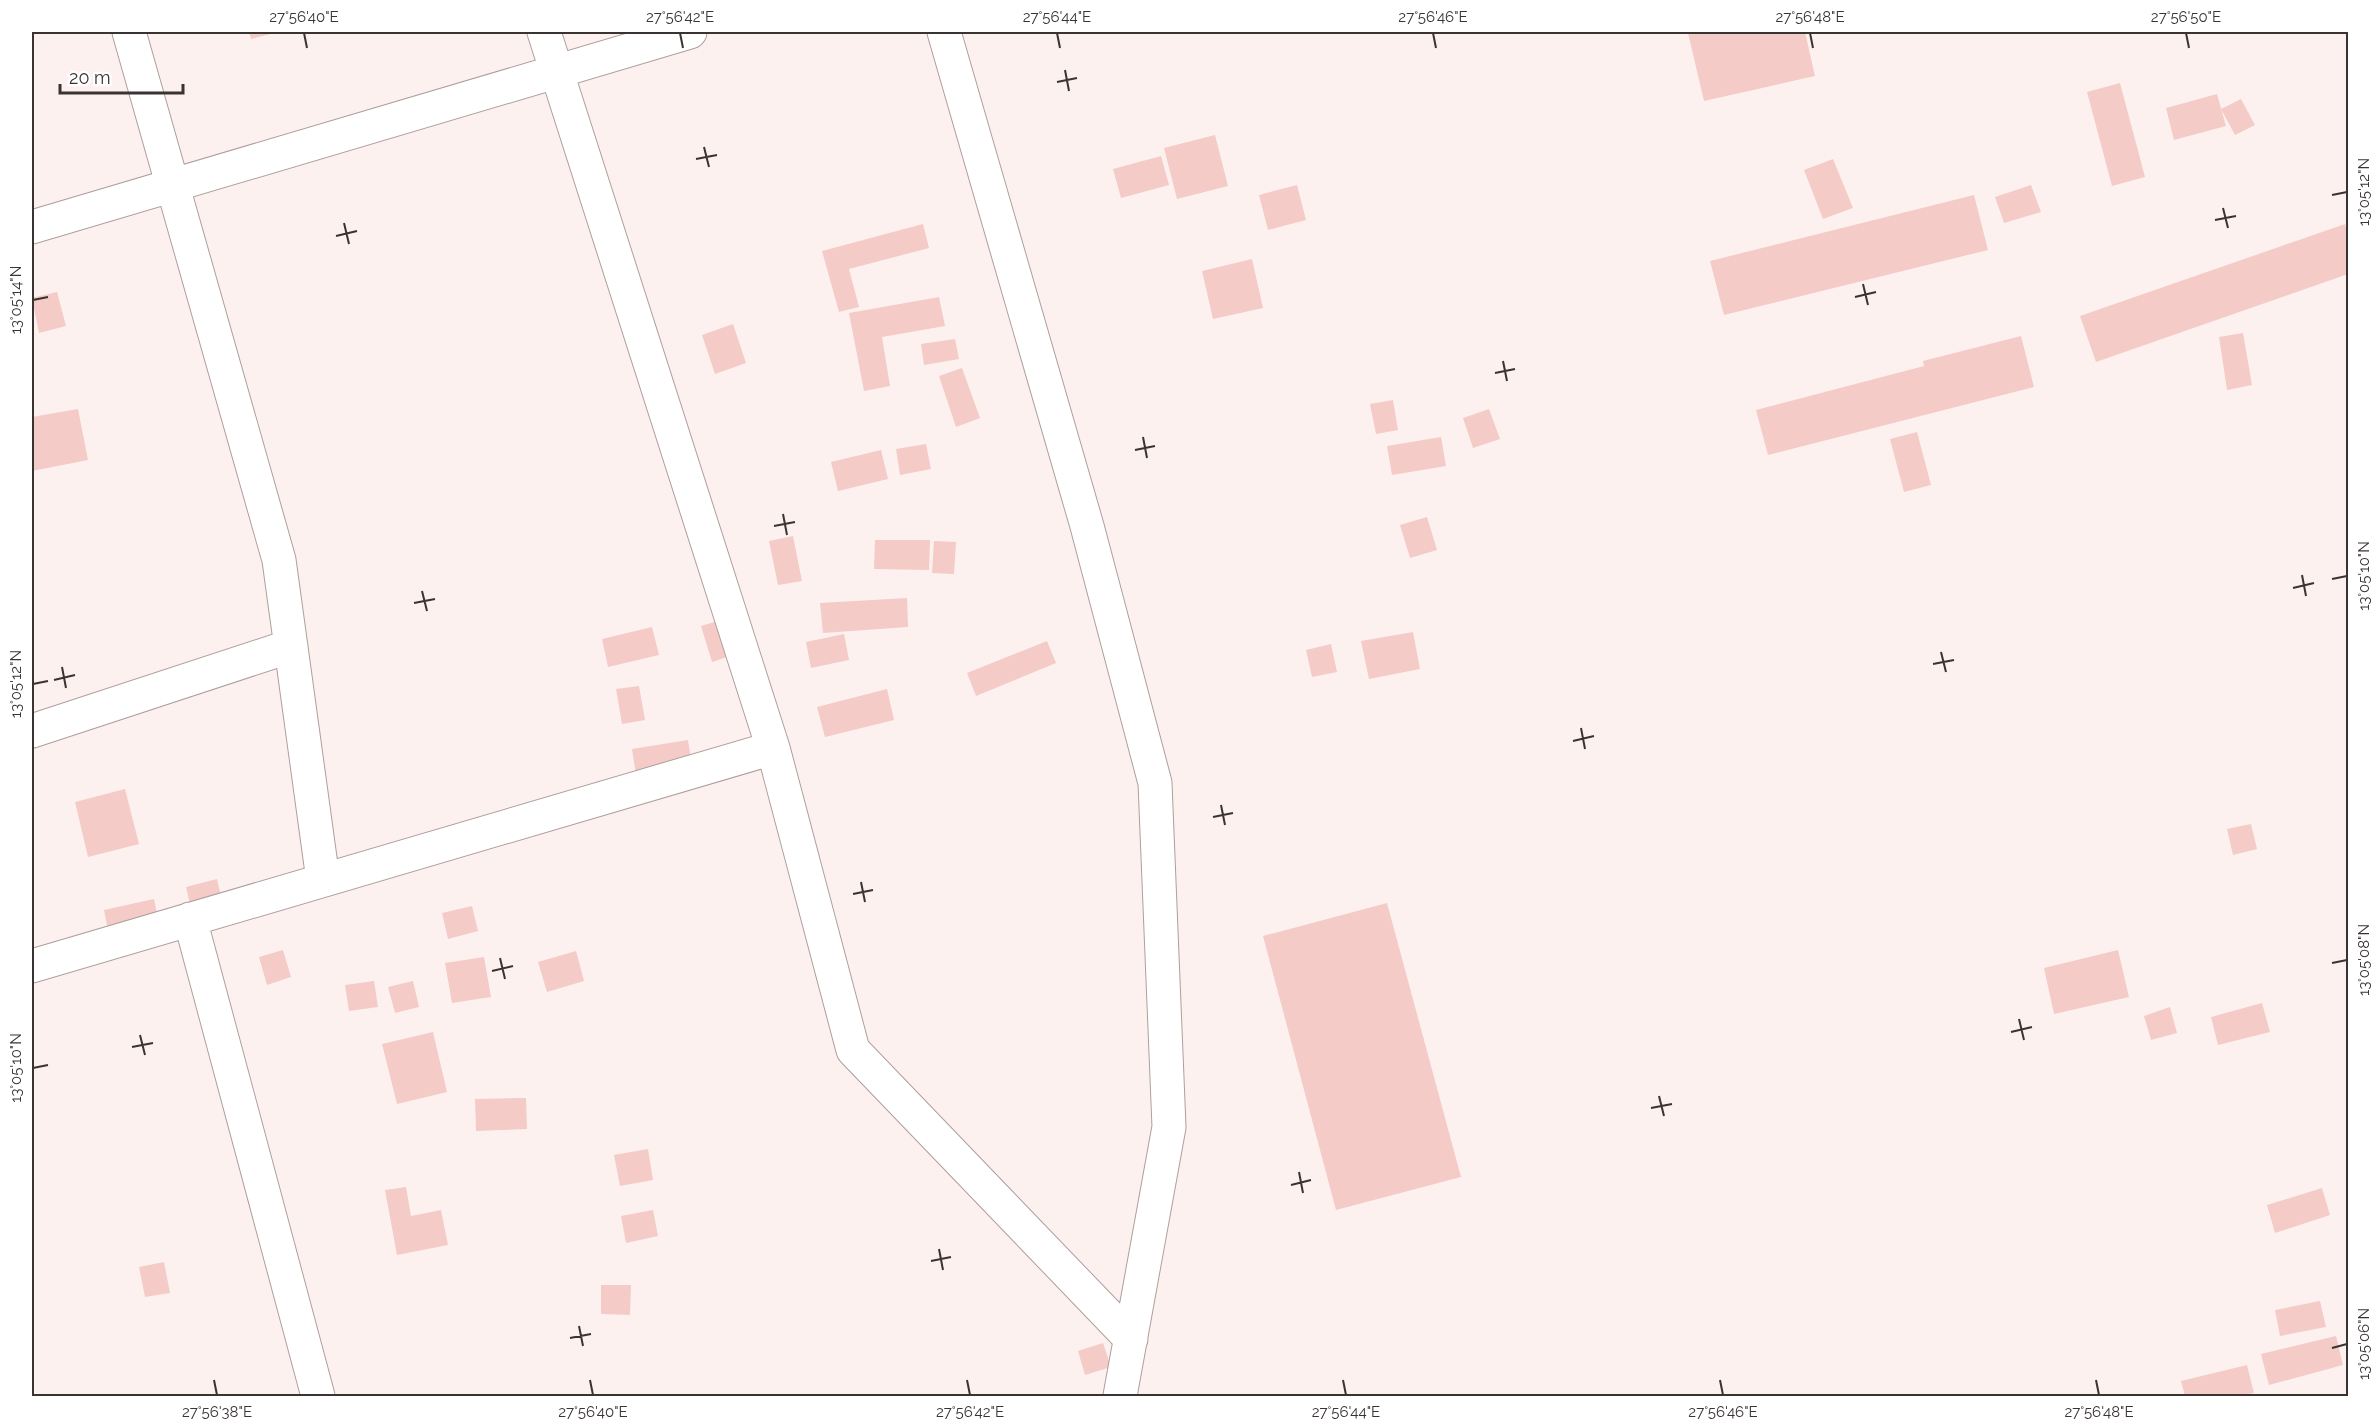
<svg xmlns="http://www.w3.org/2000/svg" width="2380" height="1428" viewBox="0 0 2380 1428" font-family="Raleway,sans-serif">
	<rect width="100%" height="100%" fill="#fdf1ef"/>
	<!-- building -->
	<path fill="#f4cbc6" d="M249,32H278L251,39Z
		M1693,32H1805L1815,76L1704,101L1688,33Z
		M2120,83L2145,177L2112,186L2087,92Z
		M2217,94L2226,126L2174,140L2166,108Z
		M2241,99L2255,125L2235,135L2221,109Z
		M1215,135L1228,186L1177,199L1164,148Z
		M1161,156L1169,185L1121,198L1113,169Z
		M1833,159L1853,208L1823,219L1804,170Z
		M1297,185L1306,220L1268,230L1259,195Z
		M2031,185L2041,212L2004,223L1995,197Z
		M1974,195L1988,250L1724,315L1710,261Z
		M923,224L929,248L849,269L859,307L839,312L822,251Z
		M2345,224L2348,235V274L2096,362L2080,316Z
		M1252,259L1263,308L1213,319L1202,271Z
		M57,292L66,326L39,333L32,298Z
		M939,297L945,326L882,337L890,386L864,391L849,313Z
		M733,324L746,363L715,374L702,335Z
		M2243,333L2252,385L2227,390L2219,337Z
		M2021,336L2034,387L1768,455L1756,410L1924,366L1923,361Z
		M955,339L959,359L924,365L921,344Z
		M962,368L980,418L956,427L939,376Z
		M1393,400L1398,430L1376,434L1370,404Z
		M78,409L88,460L32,471V417Z
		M1489,409L1500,439L1473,448L1463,418Z
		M1917,432L1931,485L1904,492L1890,439Z
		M1441,437L1446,466L1392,475L1387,446Z
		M926,444L931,469L900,475L896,449Z
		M881,450L888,479L838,491L831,462Z
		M1427,517L1437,550L1410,558L1400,525Z
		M793,536L802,581L778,585L769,541Z
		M875,540H930L929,570L874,569Z
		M934,541L956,542L954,574L932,573Z
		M907,598L908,627L823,633L820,603Z
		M721,620L733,655L712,662L701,626Z
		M652,627L659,655L608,667L602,639Z
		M1413,632L1420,669L1369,679L1361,641Z
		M844,634L849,660L811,668L806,642Z
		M1047,641L1056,663L976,696L967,673Z
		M1331,644L1337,672L1312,677L1306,650Z
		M639,686L645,720L622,724L616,689Z
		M887,689L894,720L825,737L817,707Z
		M688,740L694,778L638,788L632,749Z
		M125,789L139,844L88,857L75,802Z
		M2251,824L2257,849L2233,855L2227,829Z
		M217,879L224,909L193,917L186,887Z
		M154,899L160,928L110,940L104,910Z
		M1387,903L1461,1177L1336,1210L1263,936Z
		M472,906L478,931L448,939L442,913Z
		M283,950L291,977L267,985L259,957Z
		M2118,950L2129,997L2054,1014L2044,968Z
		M576,951L584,981L547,992L538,962Z
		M484,957L491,997L452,1003L445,963Z
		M374,981L378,1007L349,1011L345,985Z
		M413,981L419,1007L395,1013L388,987Z
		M2262,1003L2270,1032L2218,1045L2211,1017Z
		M2170,1007L2177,1033L2151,1040L2144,1016Z
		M433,1032L447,1092L397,1104L382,1044Z
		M526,1098L527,1129L476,1131L475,1099Z
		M648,1149L653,1180L620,1186L614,1155Z
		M406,1187L411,1216L441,1210L448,1245L397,1255L385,1190Z
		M2322,1188L2330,1215L2275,1233L2267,1205Z
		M653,1210L658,1236L626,1243L621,1216Z
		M164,1262L170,1293L145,1297L139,1267Z
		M601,1285H631L630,1315L601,1314Z
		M2320,1301L2326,1327L2280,1336L2275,1310Z
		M2336,1336L2343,1365L2269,1385L2261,1354Z
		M1103,1343L1111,1367L1085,1375L1078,1351Z
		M2247,1365L2254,1393L2237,1396H2185L2181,1381Z"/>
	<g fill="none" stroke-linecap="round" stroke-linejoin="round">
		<defs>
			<path id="street" d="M129,32L279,560L323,880
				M544,32L773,748L853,1050L1131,1339
				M944,32L1087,526L1155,783L1169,1127L1120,1396
				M32,227L690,32
				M32,731L291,646
				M190,919L318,1396
				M32,966L773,748"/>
		</defs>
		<!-- street casing -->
		<use href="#street" stroke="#ae9f9d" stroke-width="35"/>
		<!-- street -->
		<use href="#street" stroke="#fff" stroke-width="33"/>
	</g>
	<!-- ticks -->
	<path fill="none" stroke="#393332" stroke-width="2" d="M304,33L307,48M680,33L683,48M1057,33L1060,48M1433,33L1436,48M1810,33L1813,48M2186,33L2189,48M1065,70L1069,91M1057,82L1077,78M704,147L709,167M696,159L717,155M2332,195L2347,192M2223,208L2228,228M2215,220L2236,216M344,223L349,244M336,236L357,231M1863,284L1868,305M1855,297L1876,292M33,300L48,297M1503,361L1507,381M1495,373L1515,369M1143,437L1147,458M1135,450L1155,446M783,514L787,535M774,526L795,522M2302,575L2306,596M2332,579L2347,576M2293,588L2314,583M422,591L427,611M414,603L435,599M1941,652L1946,672M1933,664L1954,660M62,667L66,688M54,680L75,675M33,684L48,681M1581,728L1585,749M1573,741L1594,736M1221,805L1225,825M1213,817L1233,813M861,882L865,902M853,894L873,890M500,958L505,979M2332,963L2347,960M492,971L513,966M2019,1019L2024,1040M2011,1032L2032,1027M140,1035L145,1055M132,1047L153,1043M33,1068L48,1065M1659,1096L1664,1116M1651,1108L1672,1104M1299,1172L1303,1193M1291,1185L1311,1180M939,1249L943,1270M931,1261L951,1257M579,1326L583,1346M570,1338L591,1334M2332,1348L2347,1344M214,1380L217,1395M590,1380L593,1395M967,1380L970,1395M1343,1380L1346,1395M1720,1380L1723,1395M2096,1380L2099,1395"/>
	<!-- border -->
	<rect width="2380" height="1428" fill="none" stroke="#ffffff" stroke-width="66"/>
	<!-- scale -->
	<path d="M60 84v9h123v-9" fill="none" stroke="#393332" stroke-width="3"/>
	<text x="69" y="84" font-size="18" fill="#393332" stroke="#ffffff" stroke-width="4.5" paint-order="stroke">20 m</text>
	<rect x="33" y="33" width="2314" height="1362" fill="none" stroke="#393332" stroke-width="2"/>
	<g font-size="15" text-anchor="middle" fill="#393332">
		<text x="304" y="22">27°56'40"E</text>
		<text x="680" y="22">27°56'42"E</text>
		<text x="1057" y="22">27°56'44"E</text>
		<text x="1433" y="22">27°56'46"E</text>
		<text x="1810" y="22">27°56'48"E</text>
		<text x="2186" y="22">27°56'50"E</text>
		<text transform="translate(2364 192) rotate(-90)" y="5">13°05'12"N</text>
		<text transform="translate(16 300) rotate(-90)" y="5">13°05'14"N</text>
		<text transform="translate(2364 576) rotate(-90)" y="5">13°05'10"N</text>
		<text transform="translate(16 684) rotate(-90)" y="5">13°05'12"N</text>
		<text transform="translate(2364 960) rotate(-90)" y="5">13°05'08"N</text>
		<text transform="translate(16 1068) rotate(-90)" y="5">13°05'10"N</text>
		<text transform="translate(2364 1344) rotate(-90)" y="5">13°05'06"N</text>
		<text x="217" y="1417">27°56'38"E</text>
		<text x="593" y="1417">27°56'40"E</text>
		<text x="970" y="1417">27°56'42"E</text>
		<text x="1346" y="1417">27°56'44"E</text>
		<text x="1723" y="1417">27°56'46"E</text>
		<text x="2099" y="1417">27°56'48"E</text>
	</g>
</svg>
